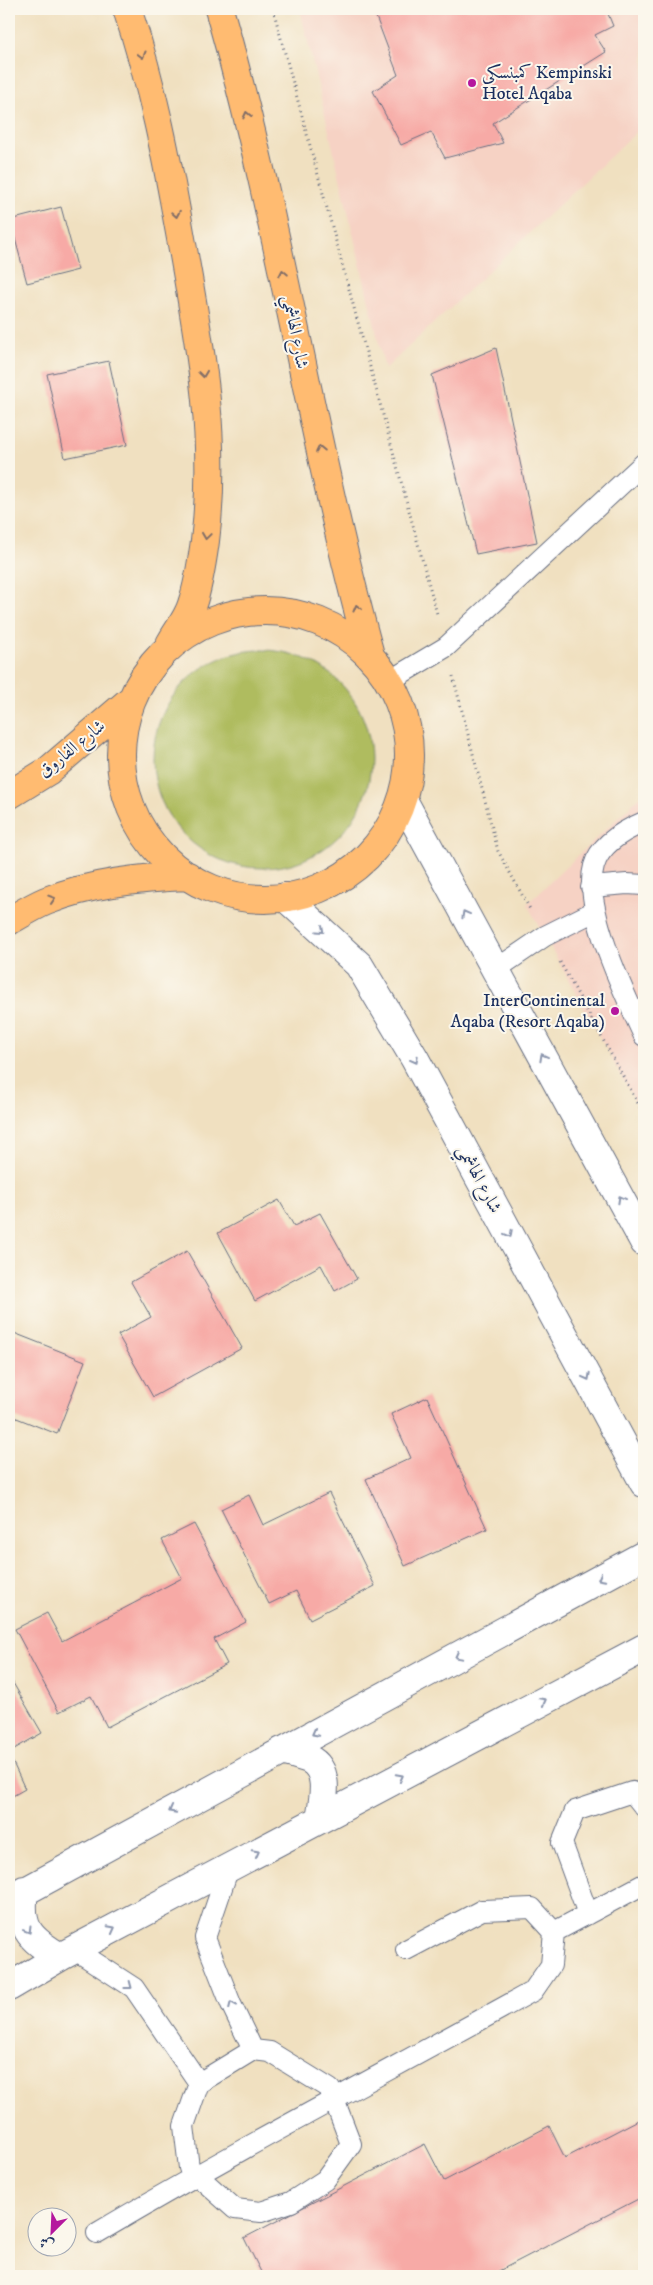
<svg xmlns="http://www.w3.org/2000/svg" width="653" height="2285" viewBox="0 0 653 2285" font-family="'IM FELL DW Pica',Amiri,serif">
	<rect width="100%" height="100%" fill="#fbf7ec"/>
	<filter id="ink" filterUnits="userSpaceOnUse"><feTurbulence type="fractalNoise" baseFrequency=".02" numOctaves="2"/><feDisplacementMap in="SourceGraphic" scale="10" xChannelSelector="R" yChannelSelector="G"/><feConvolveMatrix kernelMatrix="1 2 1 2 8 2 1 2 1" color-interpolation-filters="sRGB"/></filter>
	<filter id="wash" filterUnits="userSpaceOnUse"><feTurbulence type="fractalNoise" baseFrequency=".0096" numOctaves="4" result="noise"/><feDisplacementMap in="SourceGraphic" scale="20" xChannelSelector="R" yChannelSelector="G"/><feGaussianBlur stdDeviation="1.12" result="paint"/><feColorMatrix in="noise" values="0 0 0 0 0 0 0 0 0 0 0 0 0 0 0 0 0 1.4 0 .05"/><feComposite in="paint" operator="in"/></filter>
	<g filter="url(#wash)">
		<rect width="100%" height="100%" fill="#f0e0c0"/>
		<!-- built -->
		<path fill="#f6d2c4" d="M300,9H644V125L385,369Z
			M644,793V1118L527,904Z"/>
		<!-- green -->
		<path fill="#afbc5f" stroke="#65765e" d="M153 759a109 109 0 1 1 218 0a109 109 0 1 1-218 0Z"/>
		<g id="blocks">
			<!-- building -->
			<path fill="#f7aaa6" d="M373,9H606L613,26L595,35L606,52L493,123L503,143L445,158L431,132L401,145L373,91L398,75Z
				M61,207L78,270L27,283L10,220Z
				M496,348L537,542L476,554L432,375Z
				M109,361L127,445L65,458L47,374Z
				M279,1200L294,1226L320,1213L357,1279L335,1291L321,1265L255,1301L218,1233Z
				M187,1251L242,1348L153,1397L118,1335L151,1317L131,1282Z
				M9,1331L85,1361L57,1434L9,1415Z
				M427,1397L487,1529L405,1566L366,1479L411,1458L391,1414Z
				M329,1493L375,1586L310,1619L296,1591L269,1604L221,1509L249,1495L263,1525Z
				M194,1524L246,1622L214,1639L227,1664L107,1727L91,1696L59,1712L15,1629L47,1613L62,1641L182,1578L162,1540Z
				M9,1676L42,1733L9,1752Z
				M9,1754L25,1789L9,1798Z
				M644,2117V2196L489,2276H263L244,2238L425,2144L444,2181L549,2126L565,2158Z"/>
		</g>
	</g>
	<g filter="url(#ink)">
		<use href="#blocks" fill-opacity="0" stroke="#666d80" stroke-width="1"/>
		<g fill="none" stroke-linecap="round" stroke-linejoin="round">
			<defs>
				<path id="service" d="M389,681L446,647L644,463
					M644,822C625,830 600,844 594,866C582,907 626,997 644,1036
					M591,887L627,884L644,885
					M495,970L545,936L595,911
					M229,1867L205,1938L231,2004L253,2050
					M588,1914L562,1843L575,1811L632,1792L644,1807
					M554,1932L644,1884
					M74,1949L134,1988L199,2083
					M253,2050L270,2052L330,2089L351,2144L325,2180L291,2202L261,2212L235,2209L189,2168L184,2126L199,2083Z
					M97,2233C240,2148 387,2072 533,1991L551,1965L554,1932L532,1908L482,1910L406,1950"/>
				<path id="minor" d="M282,1751C291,1753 300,1756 309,1759C331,1770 323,1800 320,1819
					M24,1890C19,1928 28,1938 60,1957
					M9,1900L644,1555
					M9,1987L60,1957L644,1648"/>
				<path id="tertiary" d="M403,800L644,1242
					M285,897L359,965L415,1059L644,1483"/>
				<path id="primary" d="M127,9C153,85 168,165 182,244C200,345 218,438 205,541C202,562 199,584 192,604C188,618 177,631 170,644
					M219,9C280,221 311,441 370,655
					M121 755a144 144 0 1 1 288 0a144 144 0 1 1-288 0Z
					M9,795L48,771L132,699
					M9,921C21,914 34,906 46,901C91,883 141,878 188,876"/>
			</defs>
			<!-- service casing -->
			<use href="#service" stroke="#666d80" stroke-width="22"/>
			<!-- minor casing -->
			<use href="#minor" stroke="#666d80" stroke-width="30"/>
			<!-- tertiary casing -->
			<use href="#tertiary" stroke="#666d80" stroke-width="30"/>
			<!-- primary casing -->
			<use href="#primary" stroke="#666d80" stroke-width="30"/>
			<!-- path -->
			<path stroke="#666d80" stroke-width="3" stroke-dasharray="1 4" stroke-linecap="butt" d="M273,9L437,614
				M453,676L498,851L531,911
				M560,962L644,1114"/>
			<!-- service -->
			<use href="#service" stroke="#fff" stroke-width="20"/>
			<!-- minor -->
			<use href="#minor" stroke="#fff" stroke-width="28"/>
			<!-- tertiary -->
			<use href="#tertiary" stroke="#fff" stroke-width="28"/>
			<!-- primary -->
			<use href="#primary" stroke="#ffbb71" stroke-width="28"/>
		</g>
		<!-- one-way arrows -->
		<defs><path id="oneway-chevron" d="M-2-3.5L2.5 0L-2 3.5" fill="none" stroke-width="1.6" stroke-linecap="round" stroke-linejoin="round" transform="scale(1.25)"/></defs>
		<g stroke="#826e67">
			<use href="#oneway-chevron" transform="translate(142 55) rotate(75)"/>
			<use href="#oneway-chevron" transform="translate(247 115) rotate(-103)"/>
			<use href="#oneway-chevron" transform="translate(176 214) rotate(80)"/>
			<use href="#oneway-chevron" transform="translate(283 273) rotate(-101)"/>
			<use href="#oneway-chevron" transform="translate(203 374) rotate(82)"/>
			<use href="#oneway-chevron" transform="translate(320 449) rotate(-102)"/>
			<use href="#oneway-chevron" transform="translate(206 536) rotate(98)"/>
			<use href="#oneway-chevron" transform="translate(357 608) rotate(-105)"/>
			<use href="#oneway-chevron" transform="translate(52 899) rotate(-18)"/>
		</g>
		<g stroke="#8d97ae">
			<use href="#oneway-chevron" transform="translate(465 914) rotate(-119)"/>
			<use href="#oneway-chevron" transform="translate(321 930) rotate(42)"/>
			<use href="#oneway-chevron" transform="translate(543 1057) rotate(-119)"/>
			<use href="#oneway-chevron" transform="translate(415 1060) rotate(61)"/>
			<use href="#oneway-chevron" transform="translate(621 1199) rotate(-119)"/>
			<use href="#oneway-chevron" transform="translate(509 1234) rotate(62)"/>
			<use href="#oneway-chevron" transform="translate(587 1377) rotate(62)"/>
			<use href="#oneway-chevron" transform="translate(601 1578) rotate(152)"/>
			<use href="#oneway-chevron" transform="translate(458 1656) rotate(152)"/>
			<use href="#oneway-chevron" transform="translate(543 1701) rotate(-28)"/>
			<use href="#oneway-chevron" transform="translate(315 1733) rotate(152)"/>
			<use href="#oneway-chevron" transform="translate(400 1777) rotate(-28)"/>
			<use href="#oneway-chevron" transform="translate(172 1810) rotate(152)"/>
			<use href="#oneway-chevron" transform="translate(256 1853) rotate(-28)"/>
			<use href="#oneway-chevron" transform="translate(112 1929) rotate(-28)"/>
			<use href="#oneway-chevron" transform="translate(28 1930) rotate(59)"/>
			<use href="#oneway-chevron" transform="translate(129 1986) rotate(37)"/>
			<use href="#oneway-chevron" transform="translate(232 2005) rotate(-114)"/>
		</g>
	</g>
	<!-- markers -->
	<g fill="#b5179e" stroke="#fbf7ec" stroke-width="2">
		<circle cx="472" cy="83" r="5"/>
		<circle cx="615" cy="1011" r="5"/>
	</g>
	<g text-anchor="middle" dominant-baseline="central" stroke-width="4" stroke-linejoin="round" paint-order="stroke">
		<!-- poi labels -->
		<g font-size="18" fill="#1b2f5e" stroke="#fbf7ec" text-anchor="start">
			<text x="482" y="73">كمبنسكي Kempinski<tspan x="482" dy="21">Hotel Aqaba</tspan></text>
			<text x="605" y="1001" text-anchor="end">InterContinental<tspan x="605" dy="21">Aqaba (Resort Aqaba)</tspan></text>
		</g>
		<!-- street labels -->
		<g font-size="18" fill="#1b2f5e" stroke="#fbf7ec">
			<text transform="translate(295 332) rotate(79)">شارع الهاشمي</text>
			<text transform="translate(72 749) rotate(-39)">شارع الفاروق</text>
			<text transform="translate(479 1179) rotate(62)">شارع الهاشمي</text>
		</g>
	</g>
	<!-- margin -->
	<rect width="653" height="2285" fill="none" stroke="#fbf7ec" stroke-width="30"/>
	<!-- north arrow -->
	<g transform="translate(52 2232) rotate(204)"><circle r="24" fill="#fbf7ec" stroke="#a1a7b3"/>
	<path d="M0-4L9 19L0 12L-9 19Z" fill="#b5179e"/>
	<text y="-8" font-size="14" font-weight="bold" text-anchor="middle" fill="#1b2f5e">ش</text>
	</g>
</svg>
